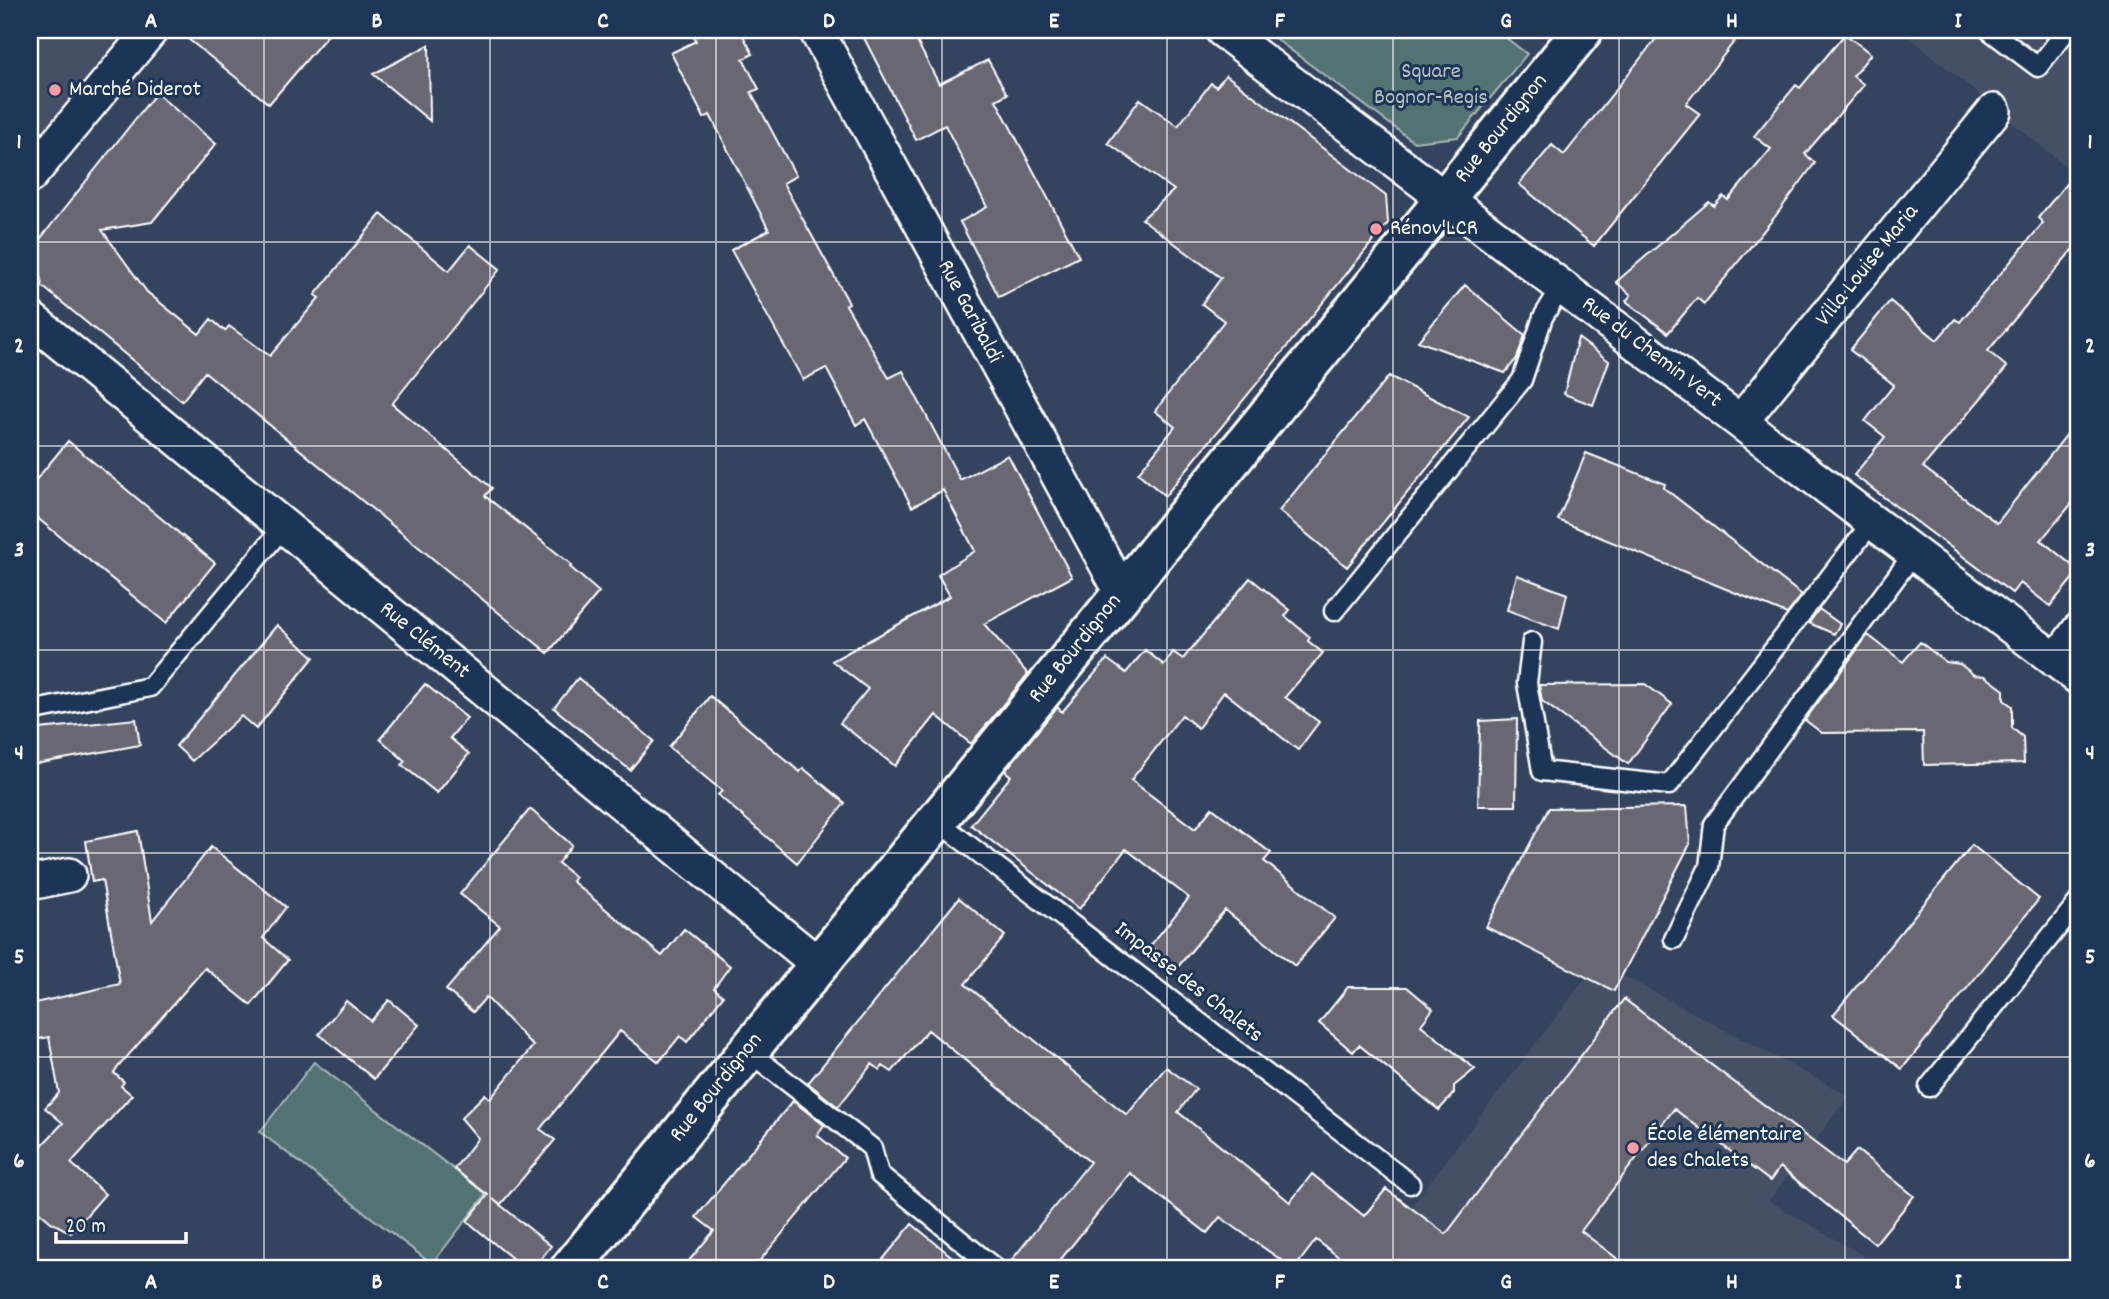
<svg xmlns="http://www.w3.org/2000/svg" width="2109" height="1299" viewBox="0 0 2109 1299" font-family="Dekko,sans-serif">
	<rect width="100%" height="100%" fill="#34445f"/>
	<filter id="ink" filterUnits="userSpaceOnUse"><feTurbulence type="fractalNoise" baseFrequency=".0143" numOctaves="2"/><feDisplacementMap in="SourceGraphic" scale="14" xChannelSelector="R" yChannelSelector="G"/><feConvolveMatrix kernelMatrix="1 2 1 2 8 2 1 2 1" color-interpolation-filters="sRGB"/></filter>
	<g filter="url(#ink)">
		<!-- built -->
		<path fill="#444f65" d="M30,30H130L30,151Z
			M1901,30H2079V178Z
			M1598,962L1849,1096L1769,1201L1864,1256L1854,1269H1363Z"/>
		<!-- green -->
		<path fill="#537372" stroke="#a9b9b8" stroke-width="2" d="M1277,30H1496L1527,54L1458,137L1414,142L1272,36Z
			M314,1062L486,1194L432,1264L260,1132Z"/>
		<!-- building -->
		<path fill="#696872" stroke="#fff" stroke-width="2" d="M177,30H332L269,104Z
			M690,30H740L753,54L743,59L759,89L751,92L796,176L783,183L849,303L846,305L889,378L903,371L960,480L1008,455L1072,577L984,624L1028,674L971,744L936,715L895,766L840,723L868,689L832,661L950,596L938,575L975,551L943,490L912,507L865,419L856,425L826,368L803,380L731,250L769,230L710,115L704,118L671,53L696,41Z
			M860,30H911L939,84L988,60L1007,94L996,100L1079,257L999,297L960,222L987,207L945,125L916,140Z
			M1663,30H1743L1686,104L1700,114L1594,246L1519,184L1552,145L1564,155Z
			M1845,34L1871,54L1853,76L1864,85L1805,154L1815,163L1774,218L1704,304L1697,298L1668,333L1626,301L1631,295L1616,282L1709,202L1714,206L1723,196L1728,200L1771,149L1754,136L1796,85L1800,88Z
			M429,45L430,121L373,74Z
			M1226,75L1386,196L1388,223L1165,496L1138,473L1175,427L1155,411L1224,321L1202,304L1221,278L1142,219L1174,190L1108,143L1140,99L1178,126L1211,83L1216,87Z
			M156,93L216,144L152,222L102,230L147,292L199,334L211,319L225,331L229,326L270,356L319,298L315,295L381,214L449,271L470,245L500,269L392,404L492,488L485,496L572,565L570,567L599,592L548,653L205,372L182,401L42,286L37,243Z
			M2079,168V257L2072,250L1988,351L2007,367L1923,467L1997,523L2079,419V495L2041,540L2079,571L2050,606L2020,583L2012,593L1854,475L1885,437L1865,421L1894,385L1850,350L1890,301L1937,340L1955,319L1960,322L2043,223L2038,218Z
			M1465,285L1525,335L1517,358L1505,373L1418,341Z
			M1578,338L1609,361L1593,405L1564,394Z
			M1389,376L1469,417L1347,567L1279,511Z
			M68,441L215,563L166,623L30,512V487Z
			M1586,453L1665,484L1664,488L1802,595L1787,614L1558,520Z
			M1517,575L1567,594L1559,629L1507,610Z
			M1250,578L1290,610L1285,616L1310,637L1308,641L1323,653L1285,697L1319,722L1298,750L1224,692L1198,728L1182,715L1131,780L1195,829L1212,808L1271,853L1264,861L1335,918L1295,966L1225,910L1177,968L1150,946L1189,898L1126,849L1079,909L971,825L1011,776L1005,771L1057,707L1062,712L1107,659L1126,673L1145,650L1164,665L1173,652L1183,659Z
			M1819,609L1840,624L1834,634L1809,623Z
			M277,625L314,657L256,729L241,716L192,761L176,746Z
			M1868,635L1903,662L1920,642L1946,662L1960,664L1974,675L1985,676L2004,690V700L2012,706V728L2023,737L2024,763L1924,765L1923,732L1822,733L1805,720Z
			M578,678L654,741L630,770L554,708Z
			M425,684L467,718L450,738L469,754L437,793L402,765L405,761L380,739Z
			M1645,684L1672,704L1628,764L1542,701L1539,685Z
			M710,696L800,772L803,768L845,803L797,863L718,795L722,791L669,747Z
			M136,719L140,745L30,765V730Z
			M1517,719L1516,806H1478L1480,721Z
			M1687,806L1690,844L1614,991L1486,927L1549,808Z
			M530,809L572,845L558,863L575,877L572,881L662,956L684,929L730,966L714,988L723,996L687,1042L680,1036L659,1062L620,1031L540,1129L555,1140L500,1205L493,1199L551,1246L533,1269H525L467,1221L488,1195L454,1169L478,1138L461,1118L485,1094L490,1099L533,1046L486,997L473,1012L446,990L500,926L460,894Z
			M138,831L152,921L211,847L286,907L263,938L288,960L251,1005L205,968L118,1067L114,1073L124,1082L121,1086L132,1095L71,1163L105,1194L71,1233L51,1222L30,1204V1158L63,1123L45,1108L59,1093L49,1037L35,1040L30,1004L120,984L102,880L92,882L86,841Z
			M1972,845L2039,899L1902,1069L1833,1015Z
			M959,898L1005,936L965,984L1127,1115L1166,1067L1196,1089L1178,1112L1290,1202L1312,1174L1364,1216L1386,1189L1446,1234L1624,999L1844,1165L1857,1150L1914,1196L1875,1244L1780,1167L1770,1181L1674,1109L1581,1231L1631,1269H1355L1316,1240L1294,1269L1220,1217L1207,1233L1130,1173L1053,1269H1007V1266L1090,1162L928,1030L892,1072L883,1066L880,1070L872,1064L838,1107L808,1083Z
			M1348,987H1407L1433,1009L1421,1025L1475,1069L1454,1086V1093L1439,1110L1359,1045L1353,1052L1319,1023Z
			M389,1000L419,1025L374,1079L319,1034L346,1001L371,1021Z
			M793,1101L824,1125L817,1135L845,1158L753,1269H682L714,1231L696,1217Z
			M912,1224L967,1269H875Z"/>
		<g fill="none" stroke-linecap="round" stroke-linejoin="round">
			<defs>
				<path id="service" d="M1989,30L2038,67L2067,30
					M1334,611L1522,380L1543,317L1562,286
					M1532,642L1527,683L1542,771L1669,785L1873,521
					M30,711L150,687L284,526
					M936,820L1410,1184
					M1674,939L1709,867L1714,824L1914,553
					M748,1051L872,1148L879,1174L996,1269
					M1929,1087L2079,901"/>
				<path id="minor" d="M816,30L1122,593
					M1222,30L2079,678
					M30,176L151,30
					M30,318L818,964
					M1741,421L1994,111
					M2056,661L2079,630
					M30,883L69,875"/>
				<path id="tertiary" d="M570,1269L1583,30"/>
			</defs>
			<!-- service casing -->
			<use href="#service" stroke="#fff" stroke-width="23"/>
			<!-- minor casing -->
			<use href="#minor" stroke="#fff" stroke-width="38"/>
			<!-- tertiary casing -->
			<use href="#tertiary" stroke="#fff" stroke-width="44"/>
			<!-- service -->
			<use href="#service" stroke="#1d3557" stroke-width="18"/>
			<!-- minor -->
			<use href="#minor" stroke="#1d3557" stroke-width="33"/>
			<!-- tertiary -->
			<use href="#tertiary" stroke="#1d3557" stroke-width="38"/>
		</g>
	</g>
	<!-- grid -->
	<path fill="none" stroke="#fff" stroke-width="2" stroke-opacity="0.55" d="M264,30V1269M490,30V1269M716,30V1269M942,30V1269M1167,30V1269M1393,30V1269M1619,30V1269M1845,30V1269M30,242H2079M30,446H2079M30,650H2079M30,853H2079M30,1057H2079"/>
	<!-- markers -->
	<g fill="#ff9aa2" stroke="#1d3557" stroke-width="2.5">
		<circle cx="55" cy="90" r="7"/>
		<circle cx="1376" cy="229" r="7"/>
		<circle cx="1633" cy="1148" r="7"/>
	</g>
	<g text-anchor="middle" dominant-baseline="central" stroke-width="6" stroke-linejoin="round" paint-order="stroke">
		<!-- park labels -->
		<g font-size="23" fill="#b2c0c0" stroke="#1d3557">
			<text x="1431" y="72">Square<tspan x="1431" dy="26">Bognor-Regis</tspan></text>
		</g>
		<!-- poi labels -->
		<g font-size="23" fill="#fff" stroke="#1d3557" text-anchor="start">
			<text x="69" y="90">Marché Diderot</text>
			<text x="1390" y="229">Rénov'LCR</text>
			<text x="1647" y="1135">École élémentaire<tspan x="1647" dy="26">des Chalets</tspan></text>
		</g>
		<!-- street labels -->
		<g font-size="23" fill="#fff" stroke="#1d3557">
			<text transform="translate(1502 129) rotate(-51)">Rue Bourdignon</text>
			<text transform="translate(1868 266) rotate(-51)">Villa Louise Maria</text>
			<text transform="translate(969 312) rotate(62)">Rue Garibaldi</text>
			<text transform="translate(1651 353) rotate(37)">Rue du Chemin Vert</text>
			<text transform="translate(424 641) rotate(39)">Rue Clément</text>
			<text transform="translate(1076 649) rotate(-51)">Rue Bourdignon</text>
			<text transform="translate(1188 983) rotate(38)">Impasse des Chalets</text>
			<text transform="translate(717 1088) rotate(-51)">Rue Bourdignon</text>
		</g>
	</g>
	<!-- margin -->
	<rect width="2109" height="1299" fill="none" stroke="#1d3557" stroke-width="77"/>
	<!-- scale -->
	<path d="M56 1232v10h130v-10" fill="none" stroke="#ffffff" stroke-width="3.5"/>
	<text x="66" y="1232" font-size="21" fill="#ffffff" stroke="#1d3557" stroke-width="5" paint-order="stroke">20 m</text>
	<rect x="38" y="38" width="2032" height="1222" fill="none" stroke="#fff" stroke-width="2.5"/>
	<g font-size="23" text-anchor="middle" font-weight="bold" fill="#fff">
		<text x="151" y="27">A</text>
		<text x="377" y="27">B</text>
		<text x="603" y="27">C</text>
		<text x="829" y="27">D</text>
		<text x="1054" y="27">E</text>
		<text x="1280" y="27">F</text>
		<text x="1506" y="27">G</text>
		<text x="1732" y="27">H</text>
		<text x="1958" y="27">I</text>
		<text x="19" y="148">1</text>
		<text x="2090" y="148">1</text>
		<text x="19" y="352">2</text>
		<text x="2090" y="352">2</text>
		<text x="19" y="556">3</text>
		<text x="2090" y="556">3</text>
		<text x="19" y="759">4</text>
		<text x="2090" y="759">4</text>
		<text x="19" y="963">5</text>
		<text x="2090" y="963">5</text>
		<text x="19" y="1167">6</text>
		<text x="2090" y="1167">6</text>
		<text x="151" y="1288">A</text>
		<text x="377" y="1288">B</text>
		<text x="603" y="1288">C</text>
		<text x="829" y="1288">D</text>
		<text x="1054" y="1288">E</text>
		<text x="1280" y="1288">F</text>
		<text x="1506" y="1288">G</text>
		<text x="1732" y="1288">H</text>
		<text x="1958" y="1288">I</text>
	</g>
</svg>
